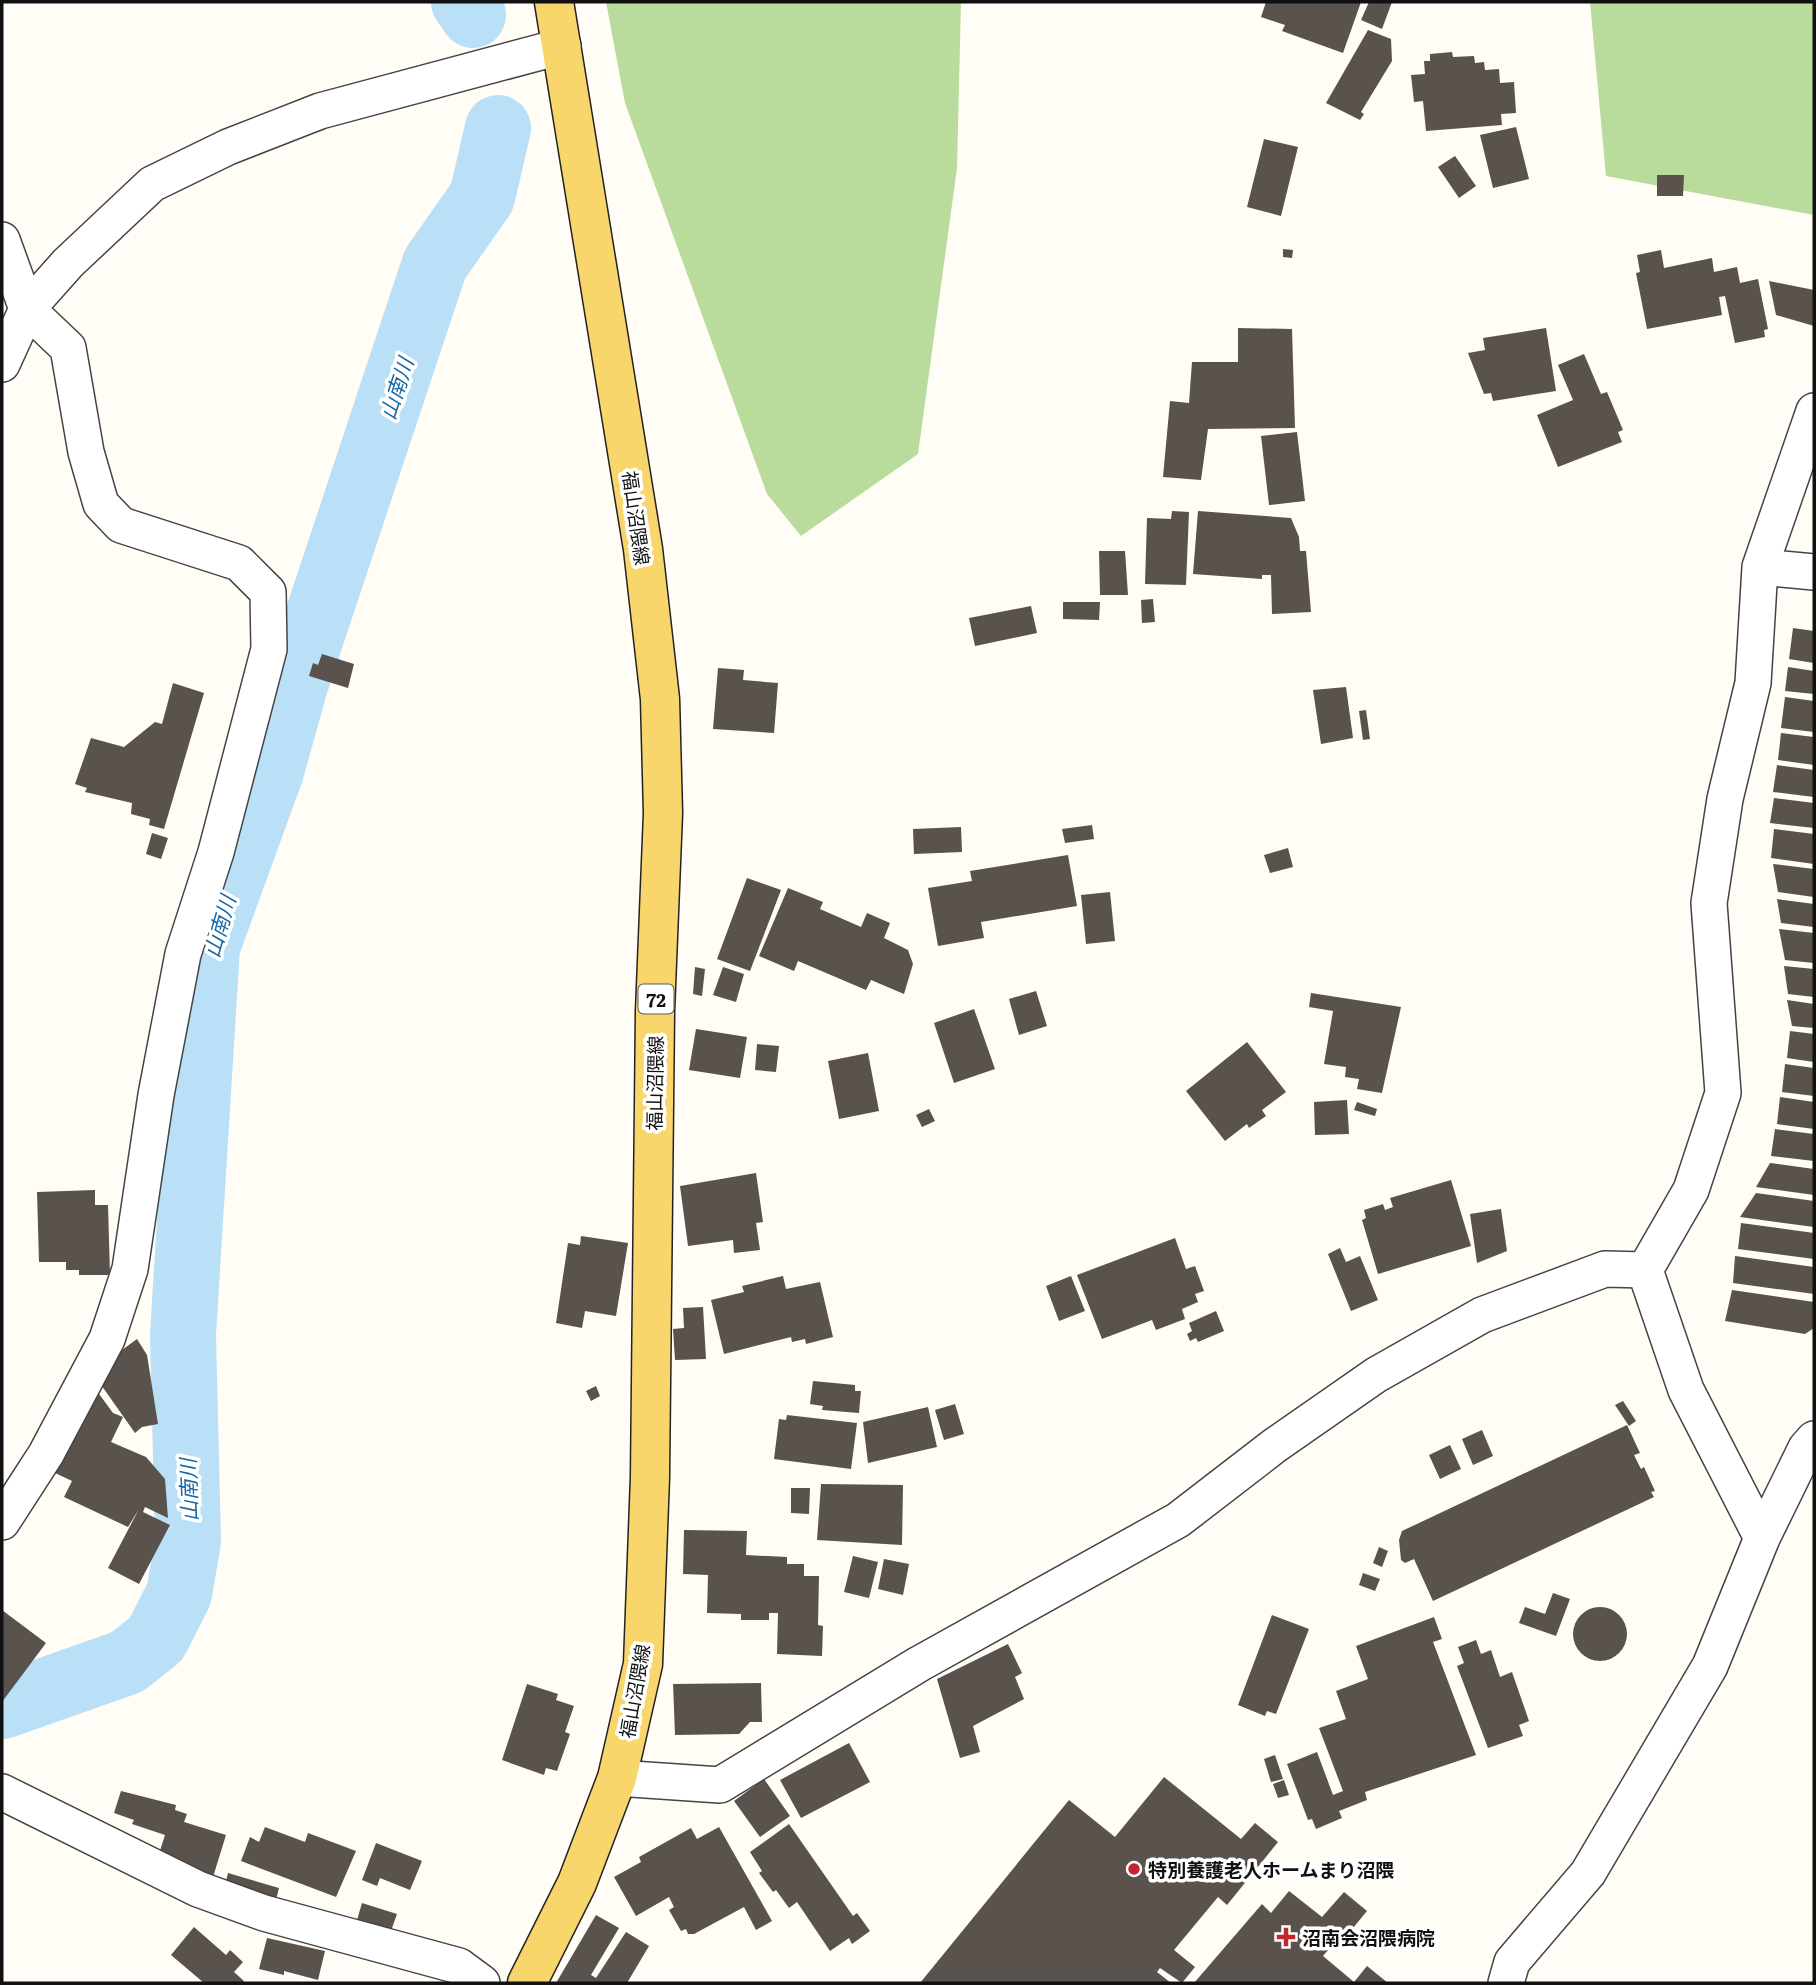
<svg xmlns="http://www.w3.org/2000/svg" width="1816" height="1985" viewBox="0 0 1816 1985" font-family="Literata,'Noto Sans JP',serif">
	<rect width="100%" height="100%" fill="#fffdf5"/>
	<!-- forest -->
	<path fill="#b9dc9c" d="M606,2H961L957,168L918,454L801,536L767,494L625,103Z
		M1590,2H1814V215L1606,176Z"/>
	<g fill="none" stroke-linecap="round" stroke-linejoin="round">
		<!-- river -->
		<path stroke="#b9e0f7" stroke-width="66" d="M464,2L473,15
			M2,1706L127,1662L156,1639L179,1594L188,1541L183,1334L207,947L271,771L295,685L435,264L482,197L498,128"/>
	</g>
	<!-- building -->
	<path fill="#5a524d" d="M1266,2H1361L1343,53L1282,31L1285,25L1261,17Z
		M1369,2H1392L1382,29L1361,20Z
		M1368,30L1391,39L1392,61L1361,112L1364,114L1360,120L1326,103Z
		M1452,52L1453,57L1474,56L1475,63L1484,62L1485,70L1499,69L1500,83L1514,82L1516,113L1501,114L1502,125L1426,131L1423,101L1414,102L1411,75L1425,74L1424,61H1430V54Z
		M1516,127L1529,179L1493,188L1480,135Z
		M1264,139L1298,147L1281,216L1247,207Z
		M1455,156L1476,186L1459,198L1438,167Z
		M1657,175H1684L1683,196H1657Z
		M1283,249L1293,250L1292,258L1283,257Z
		M1661,250L1664,268L1712,258L1714,272L1737,267L1740,283L1758,279L1768,329L1764,330L1765,337L1735,343L1725,296L1719,297L1722,315L1647,329L1636,273L1640,272L1637,255Z
		M1769,281L1814,290V326L1776,315Z
		M1238,328L1292,329L1295,428L1208,429L1201,480L1163,477L1170,401L1189,403L1192,362H1238Z
		M1546,328L1556,391L1493,401L1491,393L1484,394L1468,353L1485,350L1483,338Z
		M1584,354L1601,394L1607,392L1623,430L1618,432L1622,442L1558,467L1537,415L1573,400L1558,365Z
		M1297,432L1305,501L1269,505L1261,436Z
		M1172,511L1189,512L1186,585L1145,584L1147,518L1171,519Z
		M1198,511L1291,518L1299,537L1300,551H1306L1311,612L1272,614L1271,575H1262V579L1193,574Z
		M1099,551H1125L1128,595H1100Z
		M1153,599L1155,622L1142,623L1141,600Z
		M1063,602H1100L1099,620L1063,619Z
		M1031,606L1037,633L975,646L969,618Z
		M1793,628L1814,631V663L1789,659Z
		M322,654L354,664L348,688L309,676L313,663L318,665Z
		M1788,667L1814,671V694L1785,691Z
		M718,668L744,670L743,680L778,683L774,733L713,729Z
		M173,683L204,693L164,829L149,825L150,819L131,814L132,803L85,792L87,788L75,784L91,738L124,747L155,722L162,724Z
		M1346,687L1353,738L1321,744L1313,690Z
		M1785,697L1814,701V732L1781,728Z
		M1366,710L1370,739L1363,740L1359,711Z
		M1781,733L1814,737V765L1778,760Z
		M1777,765L1814,770V797L1773,792Z
		M1774,798L1814,803V828L1770,823Z
		M1092,825L1094,839L1065,843L1062,829Z
		M961,827L962,852L914,854L913,829Z
		M1774,829L1814,834V864L1771,858Z
		M152,833L168,838L161,859L146,854Z
		M1288,848L1293,867L1270,873L1264,855Z
		M1068,855L1077,906L981,922L984,938L938,946L928,888L972,881L970,871Z
		M1773,864L1814,869V897L1778,892Z
		M747,878L781,890L750,971L717,959Z
		M788,888L823,902L820,909L861,927L867,913L890,923L884,938L908,950L913,964L904,994L871,980L866,990L798,961L794,971L759,956Z
		M1110,892L1115,941L1086,944L1081,895Z
		M1777,899L1814,904V927L1781,923Z
		M1779,929L1814,933V963L1785,960Z
		M1784,966L1814,969V997L1788,994Z
		M695,967L705,969L702,996L693,994Z
		M723,967L744,974L736,1002L713,995Z
		M1036,991L1047,1026L1019,1035L1009,999Z
		M1311,993L1401,1007L1382,1093L1357,1089L1359,1079L1345,1077L1346,1067L1324,1064L1333,1011L1309,1007Z
		M1787,1000L1814,1004V1028L1792,1026Z
		M974,1009L995,1069L954,1083L934,1023Z
		M696,1029L747,1037L740,1078L689,1070Z
		M1790,1031L1814,1034V1062L1787,1058Z
		M1247,1042L1286,1092L1262,1110L1266,1116L1249,1128L1247,1124L1225,1141L1186,1091Z
		M757,1044L779,1046L776,1072L755,1070Z
		M868,1053L879,1111L839,1119L828,1061Z
		M1785,1064L1814,1068V1096L1782,1092Z
		M1780,1097L1814,1102V1129L1777,1124Z
		M1347,1100L1349,1134L1315,1135L1314,1102Z
		M1357,1102L1377,1109L1375,1116L1354,1110Z
		M929,1109L935,1121L922,1127L916,1115Z
		M1775,1129L1814,1134V1161L1771,1156Z
		M1770,1163L1814,1169V1195L1756,1187Z
		M756,1173L763,1222L756,1223L760,1250L734,1253L733,1240L688,1246L680,1186Z
		M1451,1180L1471,1246L1378,1274L1362,1220L1366,1218L1364,1210L1383,1204L1385,1210L1393,1207L1390,1198Z
		M95,1190V1205H108L110,1275H79V1270H66V1262H39L37,1192Z
		M1756,1193L1814,1201V1227L1740,1217Z
		M1501,1209L1507,1251L1477,1263L1470,1214Z
		M1741,1223L1814,1233V1259L1738,1249Z
		M581,1236L628,1243L616,1316L585,1311L582,1328L556,1323L568,1243L580,1245Z
		M1175,1238L1186,1269L1195,1266L1204,1291L1195,1294L1198,1302L1182,1309L1185,1319L1156,1330L1152,1320L1102,1339L1077,1275Z
		M1340,1248L1346,1262L1360,1256L1378,1300L1351,1311L1328,1254Z
		M1735,1256L1814,1267V1294L1733,1283Z
		M783,1276L786,1289L820,1282L833,1337L806,1344L805,1339L792,1342L791,1337L724,1354L711,1300L744,1292L742,1286Z
		M1071,1276L1085,1311L1059,1321L1046,1286Z
		M1732,1290L1814,1302V1328L1805,1334L1725,1321Z
		M703,1307L706,1359L675,1360L673,1329L684,1328L683,1308Z
		M1216,1311L1224,1331L1198,1342L1196,1338L1190,1341L1187,1334L1192,1331L1189,1323Z
		M137,1339L147,1355L158,1424L142,1427L135,1433L92,1372Z
		M83,1372L113,1413L123,1417L111,1442L146,1457L165,1479L168,1518L145,1507L143,1512L170,1525L139,1584L108,1568L139,1509L128,1527L64,1497L72,1481L36,1464Z
		M813,1381L855,1385V1391H861L859,1413L822,1410L823,1406L810,1404Z
		M596,1386L600,1396L591,1401L586,1391Z
		M1623,1401L1636,1421L1629,1426L1615,1405Z
		M955,1404L964,1434L944,1440L935,1410Z
		M928,1407L937,1447L868,1463L863,1422Z
		M787,1415L857,1423L851,1469L774,1459L779,1419L786,1420Z
		M1627,1425L1640,1453L1634,1455L1641,1469L1644,1467L1655,1491L1651,1492L1654,1497L1433,1601L1414,1559L1405,1563L1401,1560L1399,1540L1402,1531Z
		M1482,1430L1493,1456L1473,1465L1462,1439Z
		M1450,1445L1461,1469L1440,1479L1429,1455Z
		M821,1484L903,1485L902,1545L817,1540Z
		M791,1488H810L809,1514L791,1513Z
		M684,1530L747,1531L746,1555L787,1557V1564H804V1576H819L818,1625L823,1626L822,1656L777,1654L778,1613H769V1620H741V1614L707,1613L708,1575L683,1574Z
		M1379,1547L1388,1551L1382,1567L1373,1563Z
		M853,1556L878,1562L869,1598L844,1592Z
		M884,1559L909,1564L903,1595L878,1589Z
		M1363,1573L1380,1579L1375,1591L1359,1585Z
		M1553,1593L1570,1599L1556,1636L1519,1623L1525,1607L1545,1614Z
		M1573 1634a27 27 0 1 1 54 0a27 27 0 1 1-54 0Z
		M2,1610L46,1643L2,1702Z
		M1272,1615L1309,1629L1276,1714L1267,1711L1265,1716L1238,1705Z
		M1434,1617L1442,1639L1433,1642L1476,1755L1365,1792L1367,1800L1339,1811L1342,1818L1316,1829L1312,1819L1308,1820L1287,1764L1317,1752L1333,1795L1343,1791L1319,1728L1346,1719L1336,1691L1368,1679L1356,1646Z
		M1476,1640L1481,1654L1491,1650L1500,1677L1512,1672L1529,1721L1519,1725L1523,1736L1488,1748L1457,1666L1464,1663L1458,1647Z
		M1008,1644L1022,1673L1015,1677L1024,1699L973,1726L980,1752L960,1758L937,1679Z
		M761,1683L762,1722H750L739,1734L675,1735L673,1684Z
		M527,1684L558,1694L556,1700L574,1706L565,1732L570,1734L557,1771L546,1768L544,1775L502,1760Z
		M849,1743L870,1782L801,1818L780,1780Z
		M1275,1755L1283,1779L1271,1782L1264,1759Z
		M1164,1777L1241,1839L1255,1823L1278,1842L1227,1905L1218,1897L1174,1950L1195,1967L1182,1983L1160,1968L1157,1972L1171,1983H920L1069,1800L1115,1837Z
		M764,1779L790,1816L760,1837L734,1801Z
		M1284,1780L1289,1795L1278,1798L1273,1784Z
		M121,1791L176,1805L175,1810L187,1814L184,1822L226,1835L213,1877L158,1857L165,1835L132,1824L134,1820L114,1813Z
		M789,1824L853,1916L857,1913L870,1931L852,1944L849,1938L830,1951L797,1902L789,1908L776,1890L773,1892L759,1873L762,1871L750,1852Z
		M265,1827L305,1842L308,1833L356,1851L336,1897L241,1861L250,1837L259,1842Z
		M719,1827L772,1921L756,1930L744,1907L694,1934H688L686,1929L681,1931L669,1910L674,1907L669,1897L636,1916L614,1877L641,1862L639,1857L691,1828L697,1839Z
		M376,1843L422,1861L410,1890L380,1878L377,1886L362,1880Z
		M228,1873L279,1888L275,1904L224,1889Z
		M1289,1891L1322,1917L1344,1892L1367,1911L1344,1939L1340,1936L1323,1956L1354,1982L1367,1966L1388,1983H1194L1262,1904L1271,1913Z
		M362,1903L397,1914L391,1931L357,1920Z
		M596,1915L619,1928L591,1975L596,1978L626,1932L649,1946L627,1983H556Z
		M194,1927L226,1955L230,1950L243,1962L234,1972L244,1981L242,1983H204L171,1955Z
		M267,1938L325,1951L318,1980L284,1971V1975L259,1969Z"/>
	<g fill="none" stroke-linecap="round" stroke-linejoin="round">
		<defs>
			<path id="minor" d="M2,240L27,309L68,348L86,452L101,504L121,525L239,563L268,592L269,649L216,852L183,954L156,1095L130,1269L107,1339L46,1454L2,1522
				M2,364L27,309L68,263L152,184L228,147L320,111L563,46
				M1760,567L1814,572
				M1645,1270L1691,1190L1723,1093L1709,903L1725,799L1753,683L1760,567L1814,411
				M1645,1270L1686,1390L1762,1538
				M617,1778L720,1785L919,1664L1178,1520L1274,1446L1376,1375L1482,1315L1605,1269L1645,1270
				M2,1792L198,1889L264,1913L459,1966L482,1983
				M1506,1983L1512,1962L1588,1873L1710,1666L1762,1538L1806,1448L1814,1439"/>
			<path id="primary" d="M527,1983L577,1883L617,1778L643,1664L650,1477L655,1011L663,813L660,699L643,549L554,2"/>
		</defs>
		<!-- minor casing -->
		<use href="#minor" stroke="#444" stroke-width="38"/>
		<!-- primary casing -->
		<use href="#primary" stroke="#222" stroke-width="41"/>
		<!-- minor -->
		<use href="#minor" stroke="#fff" stroke-width="35"/>
		<!-- primary -->
		<use href="#primary" stroke="#f9d66b" stroke-width="38"/>
	</g>
	<!-- markers -->
	<g fill="#c4262e" stroke="#fff" stroke-width="2.5">
		<circle cx="1134" cy="1869" r="7"/>
		<path d="M1282.5 1926.5h7v7h7v7h-7v7h-7v-7h-7v-7h7z"/>
	</g>
	<g text-anchor="middle" dominant-baseline="central" stroke-width="7" stroke-linejoin="round" paint-order="stroke">
		<!-- shield labels -->
		<rect fill="#fff" stroke="#585858" stroke-width="2" x="638.5" y="984.5" width="35" height="29" rx="5"/>
		<g font-size="18" font-weight="bold" fill="#111">
			<text x="656" y="999">72</text>
		</g>
		<!-- street labels -->
		<g font-size="19" fill="#111" stroke="#fff">
			<text transform="translate(637 518) rotate(82)">福山沼隈線</text>
			<text transform="translate(654 1083) rotate(-89)">福山沼隈線</text>
			<text transform="translate(634 1691) rotate(-80)">福山沼隈線</text>
		</g>
		<!-- poi labels -->
		<g font-size="19" font-weight="bold" fill="#111" stroke="#fff" text-anchor="start">
			<text x="1148" y="1869">特別養護老人ホームまり沼隈</text>
			<text x="1302" y="1937">沼南会沼隈病院</text>
		</g>
		<!-- water labels -->
		<g font-size="21" font-style="italic" fill="#1768a6" stroke="#fff">
			<text transform="translate(395 388) rotate(-72)">山南川</text>
			<text transform="translate(218 926) rotate(-74)">山南川</text>
			<text transform="translate(187 1490) rotate(-92)">山南川</text>
		</g>
	</g>
	<!-- border -->
	<rect width="1816" height="1985" fill="none" stroke="#111111" stroke-width="7"/>
</svg>
